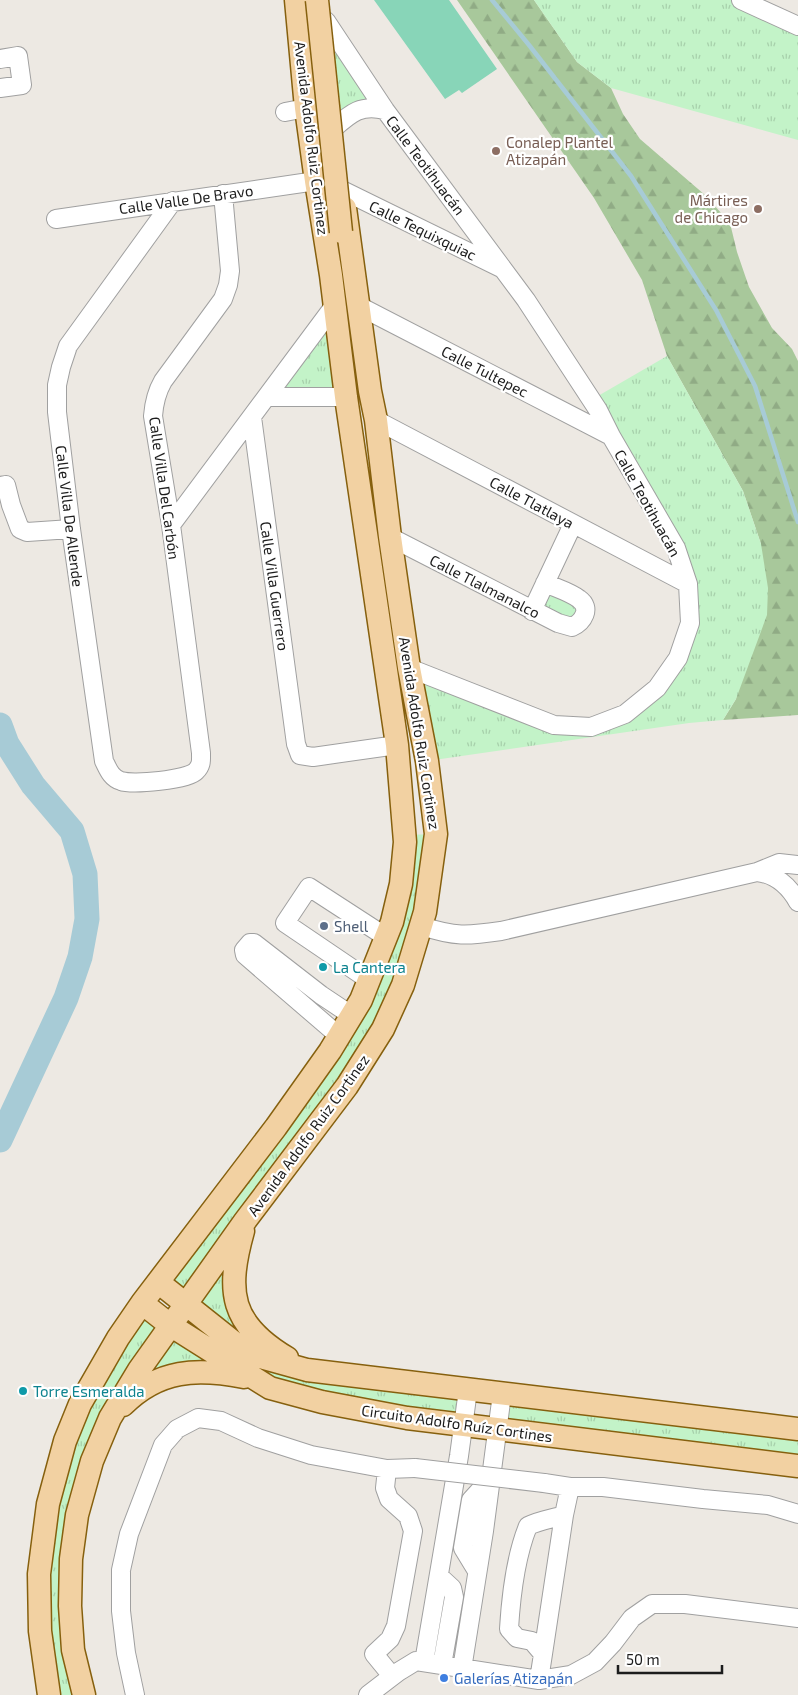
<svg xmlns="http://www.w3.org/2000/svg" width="798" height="1695" viewBox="0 0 798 1695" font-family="'Exo 2',sans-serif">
	<defs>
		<pattern id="forest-firs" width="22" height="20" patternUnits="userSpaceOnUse" patternTransform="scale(1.25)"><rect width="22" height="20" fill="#a8c89b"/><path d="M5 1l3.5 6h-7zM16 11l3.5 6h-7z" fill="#90ab85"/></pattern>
		<pattern id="park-tufts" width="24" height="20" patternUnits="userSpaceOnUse" patternTransform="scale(1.25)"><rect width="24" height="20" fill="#c3f3c8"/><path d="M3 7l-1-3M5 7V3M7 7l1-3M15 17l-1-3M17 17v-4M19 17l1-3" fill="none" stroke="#a7d0ab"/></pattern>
	</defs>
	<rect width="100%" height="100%" fill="#ede9e3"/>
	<!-- forest -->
	<path fill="url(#forest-firs)" d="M457,0H534L577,62L611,88L623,114L640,139L705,195L730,223L737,252L749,287L772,328L792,349L798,361V715L723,720L736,699L761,544L743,491L667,356L642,280L594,198Z"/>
	<!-- park -->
	<path fill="url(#park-tufts)" d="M534,0H741L798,26V140L611,88L577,62Z
		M326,21L385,110L334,128Z
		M334,306L346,397H267Z
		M667,356L743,491L761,544L768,588L767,615L736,699L723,720L689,723L427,761L409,668L554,725L625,714L678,658L688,584L591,400Z
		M545,583L579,599L580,623L532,611Z
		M436,834L403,985L244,1225L234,1297L307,1370L468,1390L463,1425L219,1372L129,1400L77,1515L84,1695H49L40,1631L65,1441L142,1303L170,1325L185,1304L158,1282L361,1000L405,835Z
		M502,1394L798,1429V1465L498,1429Z"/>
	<!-- pitch -->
	<path fill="#88d5b8" d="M374,0H449L497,69L462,93L459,90L445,99Z"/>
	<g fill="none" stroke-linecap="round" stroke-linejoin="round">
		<!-- stream -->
		<path stroke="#a7cbd6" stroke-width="4.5" d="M492,0L529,45L631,176L716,310L755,386L798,522"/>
		<!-- river -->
		<path stroke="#a7cbd6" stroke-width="25" d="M0,725L7,744L33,785L72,831L85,874L87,919L80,957L66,998L0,1140"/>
		<defs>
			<path id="minor" d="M741,0L798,26
				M326,21L385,110L526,300L598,410L611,436L676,548L688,584L690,623L678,658L657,688L625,714L591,727L554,725L409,668
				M0,59L18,56L22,85L0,88
				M285,112L306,108
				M334,128C351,113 361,104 385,110
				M342,190L501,268
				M173,201L68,346L61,367L57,385V412L71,529L104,761C108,769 111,778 121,781C132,785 188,780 196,771C202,765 201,760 201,753L171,525L153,416C154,403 156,393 163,381L223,299L228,285L230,271L223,194
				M56,219L316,181
				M359,306L611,436
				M267,397H346
				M252,417L296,744L300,755L313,757L397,745
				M376,420L688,584
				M0,486L6,485L11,505L20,529L27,532L71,529
				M171,525L334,306
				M390,537L558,623L572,627C583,622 592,608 579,599C570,592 556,588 545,583
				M532,611L573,524
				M757,872C775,874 789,886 798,902
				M422,926C455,937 467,936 501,931L757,872L779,863L798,865
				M369,980L285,923L309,887L386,937
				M339,1036L245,955L244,950L250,943H254L321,995L351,1015
				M387,1469L385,1488L389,1499L408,1516L413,1531L396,1626L390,1639L374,1654L392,1676
				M544,1483L570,1487H603L703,1499L768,1505L798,1514
				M477,1571L463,1548L471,1500L491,1478
				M440,1577L452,1588L454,1597L442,1665
				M543,1654L564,1515
				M424,1662L459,1456L468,1390
				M462,1669L484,1531L502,1394
				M539,1680L543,1654L532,1641L517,1638L509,1629C511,1595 515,1558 528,1526C540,1520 551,1519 564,1515L570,1487
				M135,1695L126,1653L121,1611V1570L129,1534L163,1445L177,1429L198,1418L221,1421L258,1438L311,1455L387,1469L415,1468
				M368,1695L398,1672L416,1661L539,1680L571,1675L595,1662L613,1643L632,1618L652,1604H685L798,1618"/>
			<path id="major" d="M243,1231C226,1292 230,1324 287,1358
				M158,1282L241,1348L260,1357L307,1370L798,1429
				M142,1303L170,1325L270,1388L322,1402L407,1418L798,1466
				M123,1405C159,1369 197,1368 244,1377
				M49,1695L40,1631L39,1574L48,1504L65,1441L80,1404L118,1338L142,1303L276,1127L330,1051L361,1000L392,922L401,884L405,842L397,745L346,397L331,275L316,181L306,108L296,0
				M84,1695L73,1650L70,1606L71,1559L77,1515L92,1461L110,1418L139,1370L245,1221L347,1086L383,1029L403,985L425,912L436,834L427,761L409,668L390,537L376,420L370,391L345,208"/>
		</defs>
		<!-- minor casing -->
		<use href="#minor" stroke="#a0a0a0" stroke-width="20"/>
		<!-- major casing -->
		<use href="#major" stroke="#86600e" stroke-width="25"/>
		<!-- minor -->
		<use href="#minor" stroke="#fff" stroke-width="18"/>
		<!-- major -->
		<use href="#major" stroke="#f2d1a2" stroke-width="22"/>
		<defs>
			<path id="minor-bridge" d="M415,1468L544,1483"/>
			<path id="major-bridge" d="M317,0L341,232"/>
		</defs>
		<!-- minor-bridge casing -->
		<use href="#minor-bridge" stroke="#a0a0a0" stroke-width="20" stroke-linecap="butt"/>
		<!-- major-bridge casing -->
		<use href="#major-bridge" stroke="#86600e" stroke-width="25" stroke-linecap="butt"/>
		<!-- minor-bridge -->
		<use href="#minor-bridge" stroke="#fff" stroke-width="18"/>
		<!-- major-bridge -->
		<use href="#major-bridge" stroke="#f2d1a2" stroke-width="22"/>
	</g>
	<!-- markers -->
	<g fill="#8d6e63" stroke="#fff" stroke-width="2">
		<circle cx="496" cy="151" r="5"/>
		<circle cx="758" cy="209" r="5"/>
	</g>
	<circle fill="#5c6f8a" stroke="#fff" stroke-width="2" cx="324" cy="926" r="5"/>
	<g fill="#0f9aa8" stroke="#fff" stroke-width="2">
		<circle cx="323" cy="967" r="5"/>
		<circle cx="23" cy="1391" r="5"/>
	</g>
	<circle fill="#3f7fe0" stroke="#fff" stroke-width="2" cx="444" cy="1678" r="5"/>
	<g text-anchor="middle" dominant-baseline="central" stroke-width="4.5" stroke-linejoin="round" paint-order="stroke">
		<!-- street labels -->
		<g font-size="15" fill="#1c1c1c" stroke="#fff">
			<text transform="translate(312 138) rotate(83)">Avenida Adolfo Ruiz Cortinez</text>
			<text transform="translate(426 165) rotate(53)">Calle Teotihuacán</text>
			<text transform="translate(186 199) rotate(-8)">Calle Valle De Bravo</text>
			<text transform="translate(423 230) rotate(26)">Calle Tequixquiac</text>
			<text transform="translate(485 371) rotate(27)">Calle Tultepec</text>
			<text transform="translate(165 488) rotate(82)">Calle Villa Del Carbón</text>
			<text transform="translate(532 502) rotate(28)">Calle Tlatlaya</text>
			<text transform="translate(648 503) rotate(61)">Calle Teotihuacán</text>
			<text transform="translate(70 516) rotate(83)">Calle Villa De Allende</text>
			<text transform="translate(275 586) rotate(82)">Calle Villa Guerrero</text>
			<text transform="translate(485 586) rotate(27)">Calle Tlalmanalco</text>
			<text transform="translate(420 733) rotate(81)">Avenida Adolfo Ruiz Cortinez</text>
			<text transform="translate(308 1135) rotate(-54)">Avenida Adolfo Ruiz Cortinez</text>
			<text transform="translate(457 1423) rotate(8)">Circuito Adolfo Ruíz Cortines</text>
		</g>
		<!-- education labels -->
		<g font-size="15" fill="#785e54" stroke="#fff" text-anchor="start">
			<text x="506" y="142">Conalep Plantel<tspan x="506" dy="17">Atizapán</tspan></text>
			<text x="748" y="200" text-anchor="end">Mártires<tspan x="748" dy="17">de Chicago</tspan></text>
		</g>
		<!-- service labels -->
		<g font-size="15" fill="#4e5e75" stroke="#fff" text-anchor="start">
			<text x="334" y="926">Shell</text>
		</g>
		<!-- culture labels -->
		<g font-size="15" fill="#0d838f" stroke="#fff" text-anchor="start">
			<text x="333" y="967">La Cantera</text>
			<text x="33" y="1391">Torre Esmeralda</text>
		</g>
		<!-- shop labels -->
		<g font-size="15" fill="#366cbe" stroke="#fff" text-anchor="start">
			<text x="454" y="1678">Galerías Atizapán</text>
		</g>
	</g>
	<!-- scale -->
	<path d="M618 1665v8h104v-8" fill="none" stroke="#1c1c1c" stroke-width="2.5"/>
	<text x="626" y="1665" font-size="15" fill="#1c1c1c" stroke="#ffffff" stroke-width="4" paint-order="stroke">50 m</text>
</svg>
